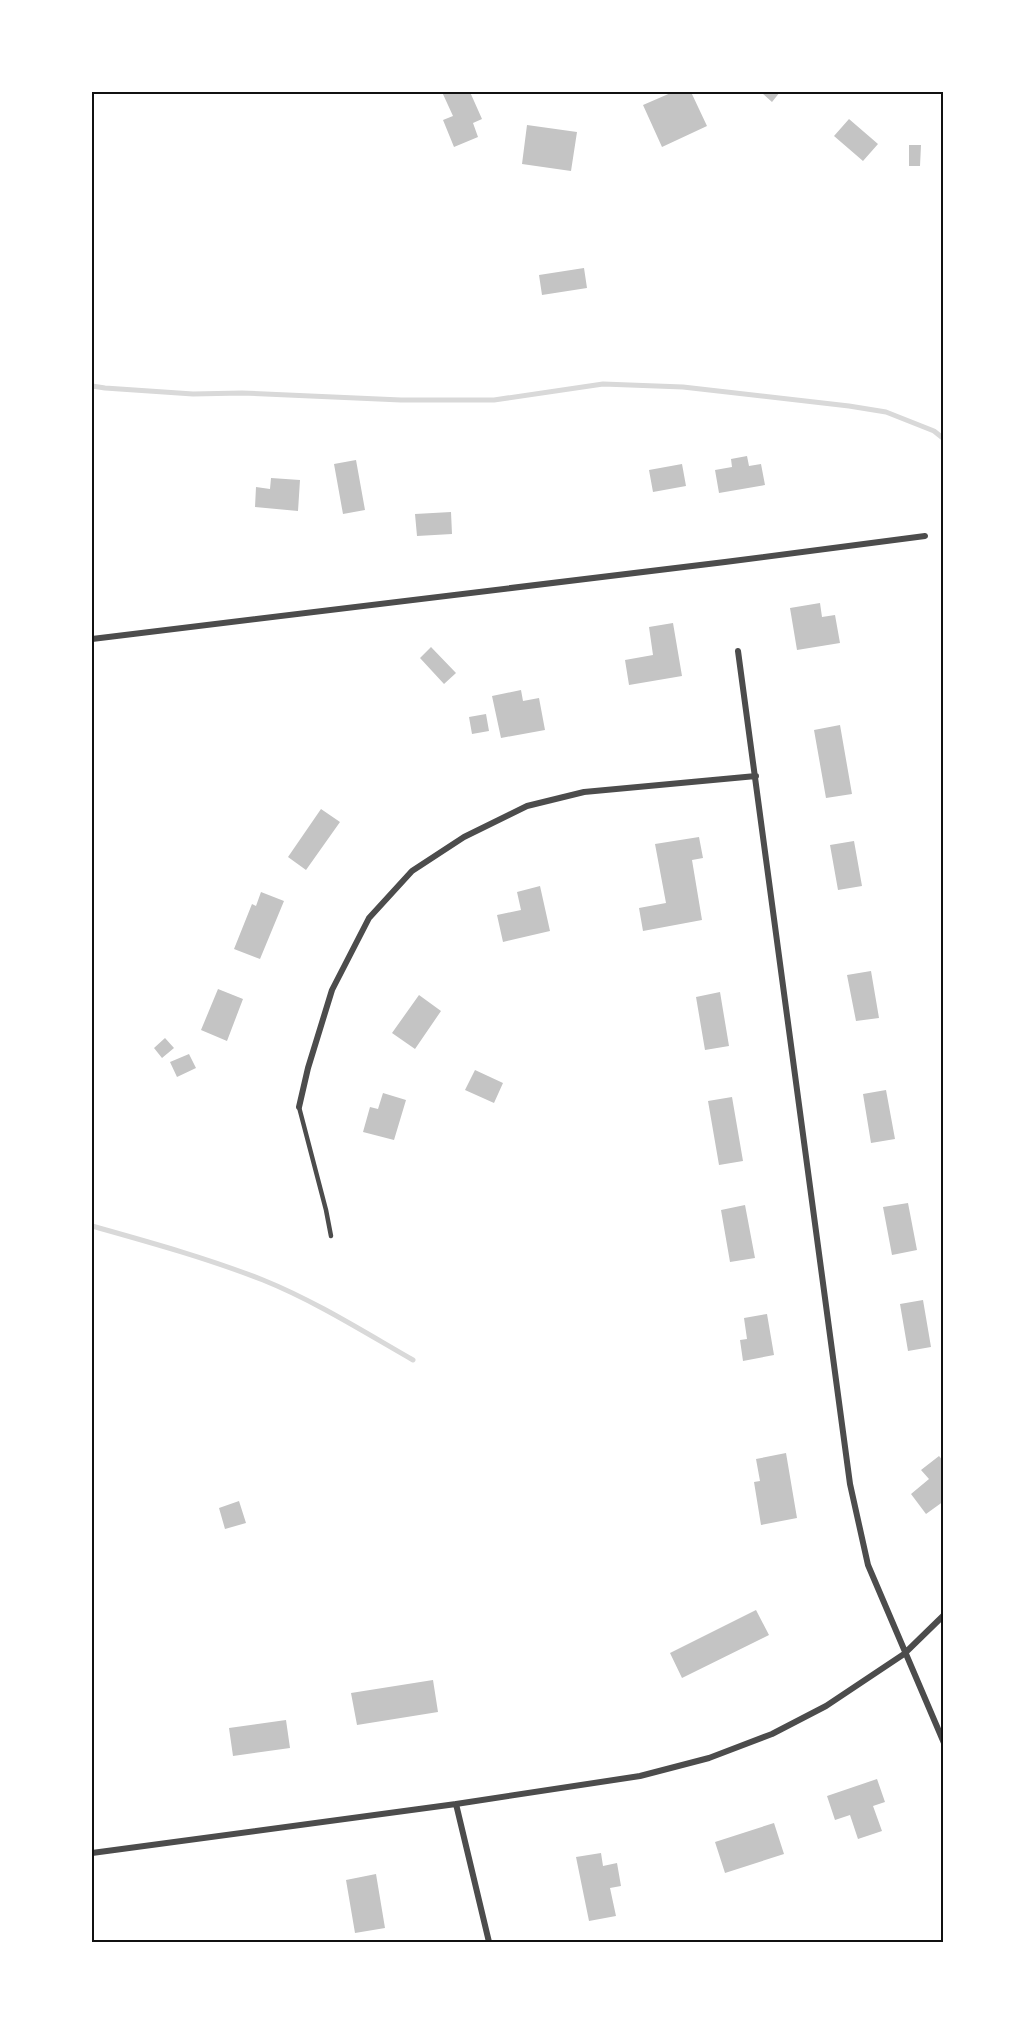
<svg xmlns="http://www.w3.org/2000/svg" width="1035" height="2034" viewBox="0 0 1035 2034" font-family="Montserrat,sans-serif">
	<rect width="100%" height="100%" fill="#fff"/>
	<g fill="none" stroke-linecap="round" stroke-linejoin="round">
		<!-- stream -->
		<path stroke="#d9d9d9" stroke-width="5" d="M92,386L105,388L193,394L242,393L401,400H494L603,384L683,387L849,406L886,412L934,431L944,439
			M92,1226C149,1242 207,1258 263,1280C315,1301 364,1332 413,1360"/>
	</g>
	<!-- building -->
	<path fill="#c4c4c4" d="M442,92H470L482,119L473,123L478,137L454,147L443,120L453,116Z
		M673,92H691L707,126L662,147L643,105Z
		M761,92H780L772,102Z
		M849,119L878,144L863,161L834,136Z
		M527,125L577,132L571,171L522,164Z
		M909,145H921L920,166H909Z
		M584,268L587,288L542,295L539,275Z
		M747,456L749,466L761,464L765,485L719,493L715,470L732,467L731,459Z
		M356,460L365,510L343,514L334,464Z
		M682,464L686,486L653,492L649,470Z
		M271,478L300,480L298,511L255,507L256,487L270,489Z
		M451,512L452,534L417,536L415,514Z
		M820,603L822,617L835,615L840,643L797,650L790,608Z
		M673,623L682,676L629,685L625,660L653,655L649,627Z
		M431,647L456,673L444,684L420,658Z
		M521,690L523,701L539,698L545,730L501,738L492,696Z
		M486,714L489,731L472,734L469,717Z
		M840,725L852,794L826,798L814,730Z
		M321,809L340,822L306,870L288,857Z
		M699,837L703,858L692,860L702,920L643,931L639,908L666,903L655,844Z
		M854,841L862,886L838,890L830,845Z
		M540,886L550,931L503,942L497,915L521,910L517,892Z
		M261,892L284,901L260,959L234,949L252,904L256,906Z
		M871,971L879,1018L856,1021L847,975Z
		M218,989L243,999L227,1041L201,1030Z
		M720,992L729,1046L705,1050L696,997Z
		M419,995L441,1011L415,1049L392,1033Z
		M165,1038L174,1048L162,1058L154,1048Z
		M189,1054L196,1068L177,1077L170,1062Z
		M475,1070L503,1083L494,1103L465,1090Z
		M886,1090L895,1139L871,1143L863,1094Z
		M383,1093L406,1100L394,1140L363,1132L370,1107L378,1109Z
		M732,1097L743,1161L719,1165L708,1101Z
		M908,1203L917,1250L892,1255L883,1207Z
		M745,1205L755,1258L730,1262L721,1210Z
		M923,1300L931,1347L908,1351L900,1304Z
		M767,1314L774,1355L743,1361L740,1340L747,1339L744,1318Z
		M786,1453L797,1518L761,1525L754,1482L760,1481L756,1459Z
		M939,1456L944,1462V1501L926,1514L911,1494L929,1479L921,1470Z
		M239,1501L246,1523L225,1529L219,1508Z
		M756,1610L769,1635L682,1678L670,1653Z
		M433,1680L438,1712L357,1725L351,1693Z
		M286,1720L290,1748L233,1756L229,1728Z
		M877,1779L885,1802L873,1806L882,1831L858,1839L850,1815L835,1820L827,1796Z
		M774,1823L784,1854L725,1873L715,1842Z
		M601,1853L603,1866L617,1863L621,1886L610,1888L616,1916L589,1921L576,1857Z
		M376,1874L385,1928L355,1933L346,1880Z"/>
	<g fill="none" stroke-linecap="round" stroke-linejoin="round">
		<!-- service -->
		<path stroke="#4c4c4c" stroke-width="4.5" d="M299,1107L326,1210L331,1236"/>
		<!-- minor -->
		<path stroke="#4c4c4c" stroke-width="6" d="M92,639L725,562L925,536
			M738,651L850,1484L868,1565L944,1743
			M299,1107L308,1068L332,990L369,918L412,871L464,837L527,806L584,792L756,776
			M456,1804L489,1942
			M92,1853L456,1804L640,1776L709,1758L772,1734L826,1706L904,1654L944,1615"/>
	</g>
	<!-- border -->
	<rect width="1035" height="2034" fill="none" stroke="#ffffff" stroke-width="186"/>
	<rect x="93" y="93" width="849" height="1848" fill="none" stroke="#111" stroke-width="2"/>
</svg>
